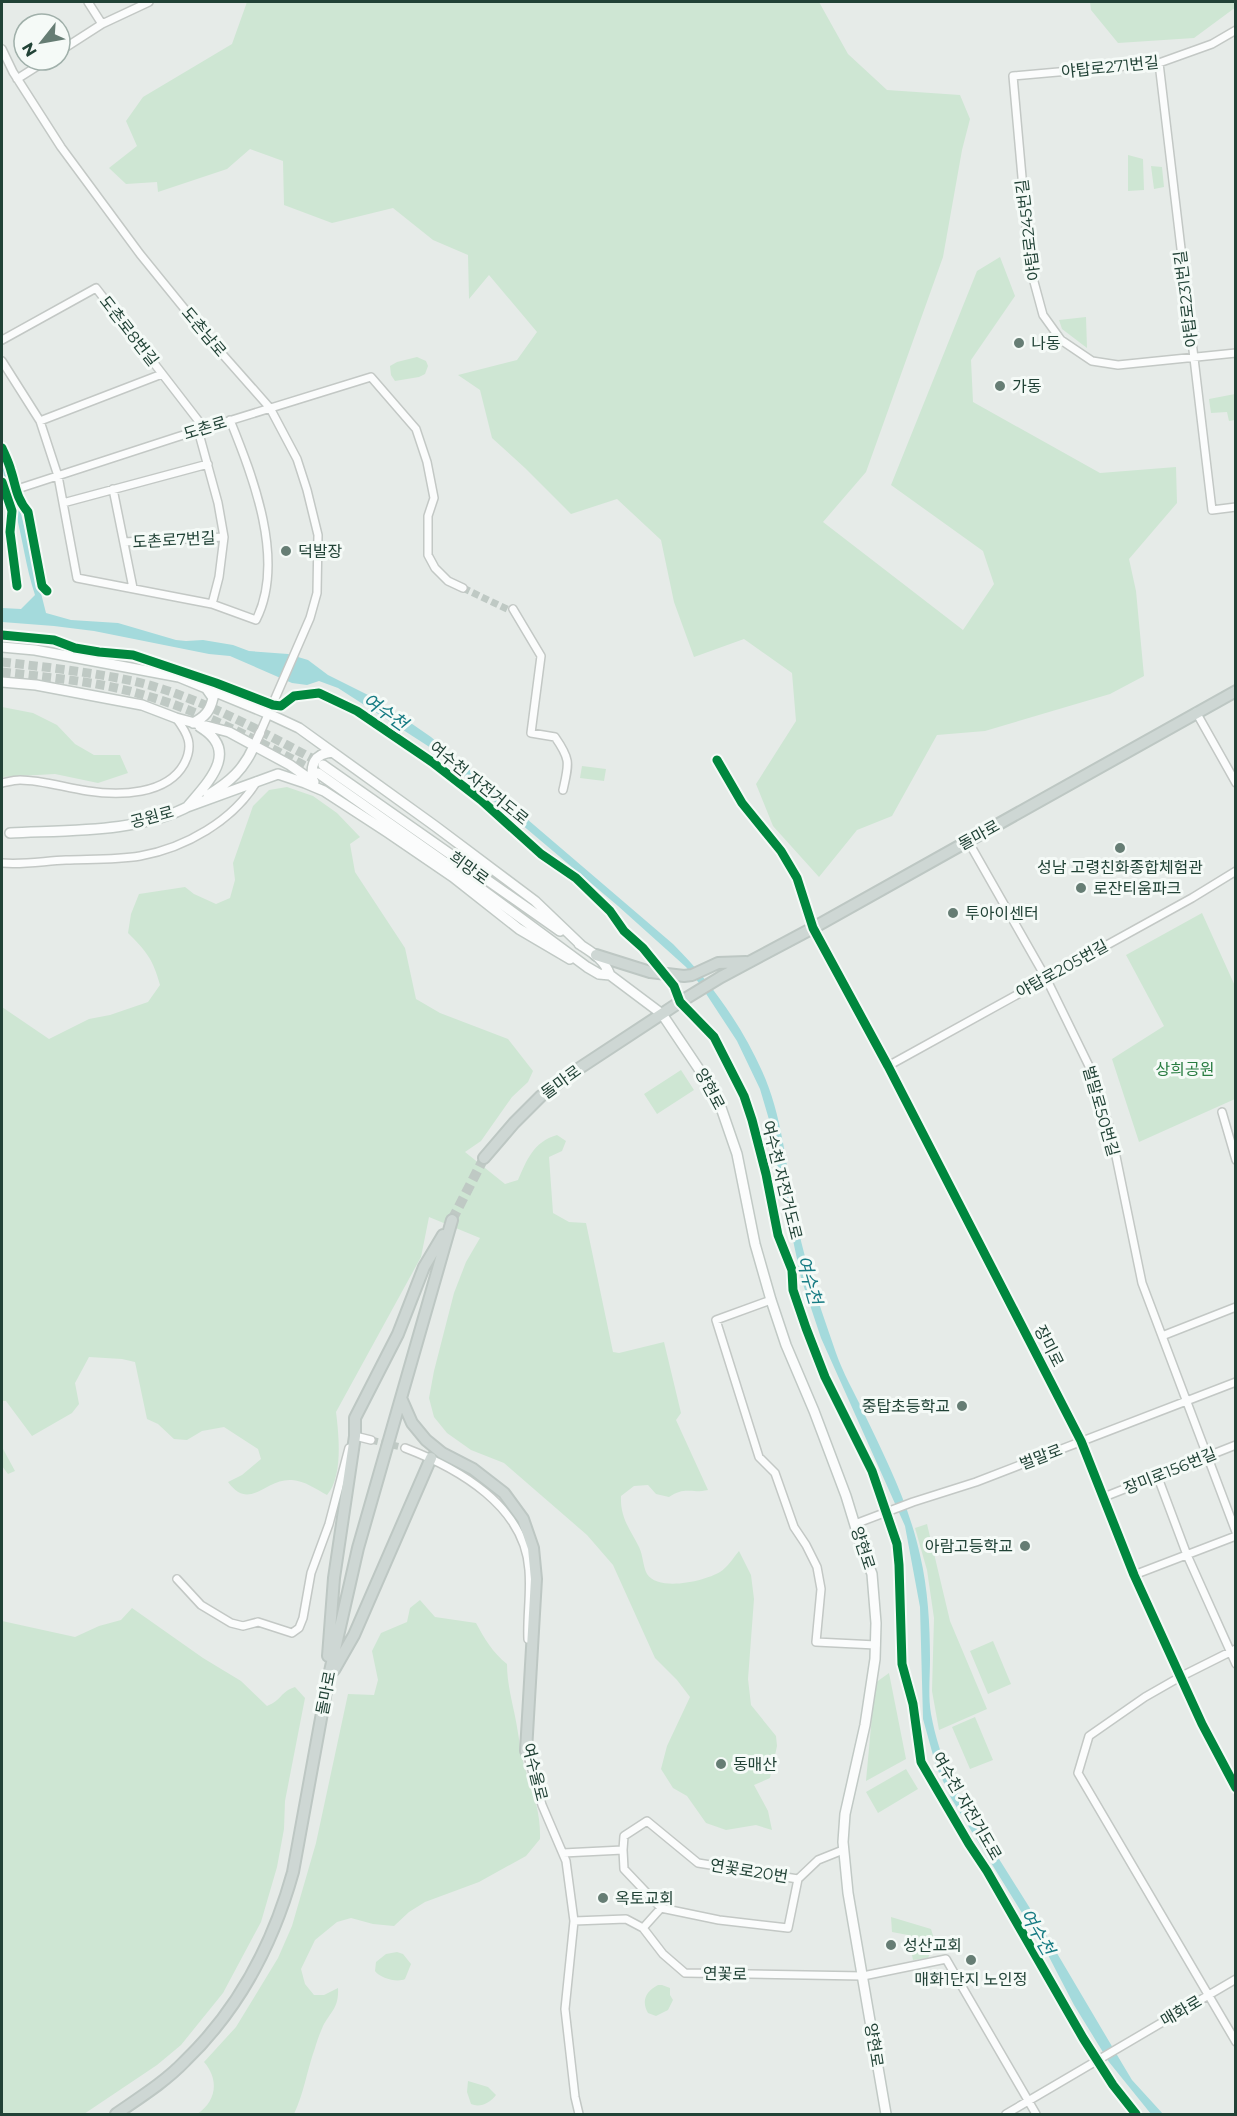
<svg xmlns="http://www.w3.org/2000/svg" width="1237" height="2116" viewBox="0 0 1237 2116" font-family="Montserrat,'Noto Sans KR',sans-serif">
	<rect width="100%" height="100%" fill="#e6ebe8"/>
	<!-- green -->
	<path fill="#cee6d3" d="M247,2H819L848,54L887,90L960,95L970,119L962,150L943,257L866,472L823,522L963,630L994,584L983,551L891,485L977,271L1000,257L1015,296L971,360L973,402L1100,473L1176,467L1177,503L1129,559L1136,591L1144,676L1110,694L985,731L937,735L892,816L857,830L819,877L773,826L756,784L796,721L792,673L744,639L694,657L674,602L661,540L617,499L571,514L525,468L492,438L480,390L458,375L517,360L537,332L489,275L469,299L468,255L433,240L393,208L332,223L284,205L283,161L250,149L227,169L158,192L157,182L126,184L109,168L137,146L126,121L143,97L232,44Z
		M1090,2H1235L1236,7L1194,38L1118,43L1091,10Z
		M1128,155L1143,159L1144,190L1128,191Z
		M1151,166L1162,167L1164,187L1154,189Z
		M1086,317L1087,348L1062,329L1059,320Z
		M417,357L426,361L428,366L425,374L419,377L395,381L391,375L390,366L397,362Z
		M1235,394V420L1229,421L1227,412L1211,413L1209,399Z
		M2,707L33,713L57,725L75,744L94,755H120L128,773L98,783L55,774L2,777Z
		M582,766L606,769L604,781L580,778Z
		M287,787L313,796L337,813L360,837L350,844L355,872L405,948L416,999L440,1013L508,1039L533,1071L528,1082L512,1097L481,1141L465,1152L505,1184L518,1180C527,1160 533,1142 557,1135L566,1141L562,1151L549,1157L553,1213L569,1222L586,1223L613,1352L619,1353L664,1342L681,1413L676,1420L708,1490C690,1494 686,1486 669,1497L656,1494L648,1485L634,1486L621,1496C620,1518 630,1529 639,1547C643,1555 643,1567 647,1574C659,1592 705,1581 720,1572C728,1567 733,1558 739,1551L751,1575L754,1599L748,1679L751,1705L776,1736L777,1746L770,1778L754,1785L768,1811L772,1830L756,1825L726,1830L706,1823L687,1796L673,1788L661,1769L667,1746L690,1697L677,1680L655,1658L613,1565L587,1535L504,1463L471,1450L447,1433L434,1417L429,1398L434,1371L454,1293L466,1262L480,1238L429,1217L421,1257L336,1412C339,1436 343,1477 327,1495C316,1489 305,1481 292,1480C265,1478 250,1512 228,1482L242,1475L261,1459L258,1449L224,1427L202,1431L187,1440L174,1439L158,1424L147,1419L135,1362L122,1359L89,1357L75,1383L79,1404L72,1413L32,1436L6,1401H2V1007L49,1039L89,1019L110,1015L148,1002L160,985C153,959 146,951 128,933L131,914L139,894L185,887L194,894L216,904L230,898L235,880L233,863L253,806L269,790Z
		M1202,913L1235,986V1099L1139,1142L1112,1059L1164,1026L1126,955Z
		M681,1070L694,1090L657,1114L644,1094Z
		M2,1447L15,1471L8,1474L2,1466Z
		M927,1524L950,1621L987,1709L939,1730L932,1691L934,1618L927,1570L915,1528Z
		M420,1600L435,1617L476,1623C484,1638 493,1653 507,1664C507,1688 515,1710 518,1733C520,1744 521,1755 524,1765C532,1791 541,1811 540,1839L526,1856L479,1882L425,1902L409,1912L394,1926L373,1924L351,1918L337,1922L315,1940L301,1969L305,1984L314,1995H324L338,1988C339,2008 331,2011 323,2026C320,2033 317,2041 315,2048C307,2070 304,2093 294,2114H197C217,2101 219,2079 204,2062L236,2027L278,1958L292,1926L316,1843L348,1694L374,1695L378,1680L372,1651L381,1633L407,1622L410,1608Z
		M132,1608L203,1658L241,1681L267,1706C282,1700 280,1692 295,1687L305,1698L285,1801L284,1829L277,1867L261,1922L223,1993L181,2045L157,2065L84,2114H2V1621L75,1637L99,1626L121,1620Z
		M993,1641L1011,1684L988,1694L970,1651Z
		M889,1673L906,1759L866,1781L875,1683Z
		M975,1717L993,1760L970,1769L952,1727Z
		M906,1769L918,1789L878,1813L866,1792Z
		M891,1917L931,1929L935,1942L928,1958L913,1960L908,1935L892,1932Z
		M397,1952L403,1954L411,1964L405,1979C397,1983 380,1978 375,1971L376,1962L386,1954Z
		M658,1985H662L670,1988V1995L673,2000L668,2010L656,2016L648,2013C641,2001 646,1991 658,1985Z
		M468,2081L488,2087L496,2095C490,2103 480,2108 471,2104L467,2092Z"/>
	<!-- water -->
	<path fill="#a4dadc" d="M2,458L18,502L46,613L71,620L118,623L176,640L186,641L203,640L233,645L249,651L288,654L308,660L328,675L376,699L431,737L673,944C709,980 741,1024 762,1071C782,1115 786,1165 795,1213C804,1261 820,1307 836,1353C843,1373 854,1392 863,1411C885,1457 909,1504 920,1555C928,1589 930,1625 930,1659C930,1678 928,1696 931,1714C936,1741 945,1767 957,1792L1038,1921L1123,2065L1132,2080L1163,2114H1151L1109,2062L1074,2005L1048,1955L951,1798L936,1766L923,1719L920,1607L905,1526L821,1338L801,1278L778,1169L770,1123L760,1089L737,1041L699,983L686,967L618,906L431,748L338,688L319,681L307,685L292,683L230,656L209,654L94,631L54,626L2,622V608L21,609L35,595C25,565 22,533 13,503C8,486 2,477 2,458Z"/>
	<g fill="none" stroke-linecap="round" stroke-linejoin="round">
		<!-- minor-tunnel -->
		<path stroke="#bfc9c4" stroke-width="7" stroke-dasharray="7 3.5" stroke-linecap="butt" d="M463,588L509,610L513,609
			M371,1440L405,1448"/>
		<!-- secondary-tunnel -->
		<path stroke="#bfc9c4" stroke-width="9" stroke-dasharray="9 4.5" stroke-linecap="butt" d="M2,662C45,667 90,672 133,681C199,696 262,732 321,763
			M2,672C43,677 93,681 133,692C199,709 259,741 318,773"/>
		<!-- primary-tunnel -->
		<path stroke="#bfc9c4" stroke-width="10" stroke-dasharray="10 5" stroke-linecap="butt" d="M452,1220L484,1158"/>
		<defs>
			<path id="minor" d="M88,2L102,24L149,2
				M1236,30L1212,44L1159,63L1013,76L1030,267L1043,315L1061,340L1092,361L1118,365L1236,353
				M2,49L13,72L61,147L140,254L209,339L270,408L297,459L307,490L318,535L317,593L310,618L260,733
				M60,51L102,24
				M1159,63L1212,510L1236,507
				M17,79L47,60
				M2,340L96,288L204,428
				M2,361L40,421L58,476L77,578L212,604L256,620C286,561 253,477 230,420
				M40,421L162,374
				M198,430L218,503L224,537L219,577L212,604
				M113,489L133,588
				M2,494L177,437L371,377L416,429L427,462L434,498L428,516V555L435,568L448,581L463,588
				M63,503L208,464
				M124,542L224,537
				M513,609L541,656L531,733L555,737C571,760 569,763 563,790
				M1196,712L1236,783
				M717,760L742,803L781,851L797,878L813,928
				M2,783C7,782 14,780 20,780C42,780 66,788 88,791C119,796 167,795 184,764C194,745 188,734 176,718
				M968,841L1046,978L1089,1066L1111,1132L1142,1283L1236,1532
				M2,863C23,865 44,861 66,860C90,859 116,860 140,856C185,848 233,821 257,781
				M888,1066L1192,898L1236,871
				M1222,1112L1236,1160
				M771,1300L716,1320L759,1457L775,1473L794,1527L806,1545L817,1567L821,1589L816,1642L876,1645
				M1162,1336L1236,1307
				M354,1438L355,1436L371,1440
				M405,1448C458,1468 525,1506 529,1570C531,1593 527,1616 528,1639
				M1157,1475L1187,1555L1236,1664
				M1104,1497L1236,1445
				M855,1524L913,1502L976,1482L1236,1382
				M1134,1575L1236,1536
				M177,1579L201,1605L231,1623L243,1626L258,1622L292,1633L299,1628L303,1618L311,1573L329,1524L349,1448
				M1236,1649L1180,1677L1145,1697L1089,1736L1078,1773L1236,2042
				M526,1749L542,1805L566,1861L574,1921L565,2009L575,2097L579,2114
				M623,1850L624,1869L661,1908
				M563,1853L623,1850L624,1836L647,1821L698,1863L798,1879L788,1928L719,1920L661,1908L643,1928
				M798,1879L818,1860L843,1850
				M574,1921L626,1919L643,1928L663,1954L685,1973L863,1976L946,1959L1036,2114
				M1006,2114L1236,1979"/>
			<path id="tertiary" d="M254,746L260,733
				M813,928L888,1066L1081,1441L1134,1575L1202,1724L1236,1788"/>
			<path id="secondary" d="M2,647L35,650L179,677L269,714L299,728L435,826L535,901L582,946
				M2,682L36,685L142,705L176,718L229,732L290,765L314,782
				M193,723C205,717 210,711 213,698L206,688
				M323,765L560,931
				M318,773L453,868L587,967L599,974L610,975L662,1014L717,1096L737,1154L755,1244L771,1300L786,1345L814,1411L846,1496L861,1545L872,1574L876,1623L875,1659L865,1725L845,1814L843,1842L848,1893L886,2114
				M313,781C310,765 314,754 332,752
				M208,795C230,782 244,769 254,746
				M188,806C209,781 240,751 200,727
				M187,807L278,774L305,783L324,791L387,832L453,877L519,929L570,959
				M10,833C66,830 141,833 191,805
				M579,944C593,953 604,959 610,975"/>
			<path id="primary" d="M596,955L650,972L684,976L692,975L718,963L746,962
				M484,1158L514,1123L541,1096L569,1075L680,1002L721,977L813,928L1236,691
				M401,1398L412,1423L426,1440L442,1453L473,1469L504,1493L523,1519L533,1548L536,1579L526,1751
				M328,1656L334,1578L355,1436V1418L398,1334L424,1267L443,1235
				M334,1670L354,1635L431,1458
				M116,2114C139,2098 165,2082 185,2061C239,2009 273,1944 293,1872L328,1680L358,1548L452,1220"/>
		</defs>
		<!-- minor casing -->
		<use href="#minor" stroke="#c3c8c5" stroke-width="10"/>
		<!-- tertiary casing -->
		<use href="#tertiary" stroke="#c3c8c5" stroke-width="11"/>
		<!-- secondary casing -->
		<use href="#secondary" stroke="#c1c9c5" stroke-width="12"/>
		<!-- primary casing -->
		<use href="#primary" stroke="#bdc7c3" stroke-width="14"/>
		<!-- minor -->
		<use href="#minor" stroke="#fbfcfc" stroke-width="7"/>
		<!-- tertiary -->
		<use href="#tertiary" stroke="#fbfcfc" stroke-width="8"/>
		<!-- secondary -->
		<use href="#secondary" stroke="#fbfcfc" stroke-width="9"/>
		<!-- primary -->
		<use href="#primary" stroke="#ced7d4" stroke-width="10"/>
		<defs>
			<path id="cycleway" d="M2,448C5,455 9,463 11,471C16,486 16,498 28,512L42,586L47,591
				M2,482L12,511L10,532L17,586
				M2,635L54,640L75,648L99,652L133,655L216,683L273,705L281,706L294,696L319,693L357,711L432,762L481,800L541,854L576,878L610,911L624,931L643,948L674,986L680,1002L714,1037L744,1096L752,1120L766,1174L778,1235L792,1270L793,1290L806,1328L825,1377L872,1471L897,1544L899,1565L902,1664L913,1704L921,1762L969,1844L987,1871L1083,2038L1113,2085L1136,2114
				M717,760L742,803L781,851L797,878L813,928L888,1066L1081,1441L1134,1575L1202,1724L1236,1788"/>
		</defs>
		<!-- cycleway casing -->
		<use href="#cycleway" stroke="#f5faf7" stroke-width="13"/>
		<!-- cycleway -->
		<use href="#cycleway" stroke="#00873e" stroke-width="9"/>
	</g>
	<!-- markers -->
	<g fill="#667d74" stroke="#f5faf7" stroke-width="2">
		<circle cx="1019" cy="343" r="6"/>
		<circle cx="1000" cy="386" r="6"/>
		<circle cx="286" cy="551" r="6"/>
		<circle cx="1120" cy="848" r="6"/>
		<circle cx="1081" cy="888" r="6"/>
		<circle cx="953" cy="913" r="6"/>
		<circle cx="962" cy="1406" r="6"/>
		<circle cx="1025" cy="1546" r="6"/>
		<circle cx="721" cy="1764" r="6"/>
		<circle cx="603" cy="1898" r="6"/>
		<circle cx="891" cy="1945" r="6"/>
		<circle cx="971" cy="1960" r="6"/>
	</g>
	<g text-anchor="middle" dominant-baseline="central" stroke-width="6" stroke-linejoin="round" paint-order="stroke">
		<!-- street labels -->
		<g font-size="16" fill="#214236" stroke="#f5faf7">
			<text transform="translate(1110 67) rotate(-6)">야탑로271번길</text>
			<text transform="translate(1028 230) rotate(-97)">야탑로245번길</text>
			<text transform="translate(1186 299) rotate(-97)">야탑로231번길</text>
			<text transform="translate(129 331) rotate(52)">도촌로8번길</text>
			<text transform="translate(204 332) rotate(50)">도촌남로</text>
			<text transform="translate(205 428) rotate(-17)">도촌로</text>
			<text transform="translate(174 540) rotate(-3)">도촌로7번길</text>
			<text transform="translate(479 783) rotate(39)">여수천 자전거도로</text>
			<text transform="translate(152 817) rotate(-15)">공원로</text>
			<text transform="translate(979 835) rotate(-29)">돌마로</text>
			<text transform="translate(469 868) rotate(36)">희망로</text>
			<text transform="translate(1062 969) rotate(-29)">야탑로205번길</text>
			<text transform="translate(561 1082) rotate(-36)">돌마로</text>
			<text transform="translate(710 1089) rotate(62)">양현로</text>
			<text transform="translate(1101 1111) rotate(74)">벌말로50번길</text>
			<text transform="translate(782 1180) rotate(76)">여수천 자전거도로</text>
			<text transform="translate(1049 1346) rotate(63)">장미로</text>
			<text transform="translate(1041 1457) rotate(-21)">벌말로</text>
			<text transform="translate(1170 1471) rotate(-22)">장미로156번길</text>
			<text transform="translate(863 1548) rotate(72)">양현로</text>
			<text transform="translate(326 1693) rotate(-79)">돌마로</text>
			<text transform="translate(535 1772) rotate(76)">여수울로</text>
			<text transform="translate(967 1806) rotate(60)">여수천 자전거도로</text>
			<text transform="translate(749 1871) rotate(9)">연꽃로20번</text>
			<text transform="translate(725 1974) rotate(1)">연꽃로</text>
			<text transform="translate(1181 2011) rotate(-30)">매화로</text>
			<text transform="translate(874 2045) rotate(81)">양현로</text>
		</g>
		<!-- poi labels -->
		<g font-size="16" fill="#214236" stroke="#f5faf7" text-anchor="start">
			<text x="1031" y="343">나동</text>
			<text x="1012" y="386">가동</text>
			<text x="298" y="551">덕발장</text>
			<text x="1120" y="867" text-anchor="middle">성남 고령친화종합체험관</text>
			<text x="1093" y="888">로잔티움파크</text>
			<text x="965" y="913">투아이센터</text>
			<text x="950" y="1406" text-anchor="end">중탑초등학교</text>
			<text x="1013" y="1546" text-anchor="end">아람고등학교</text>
			<text x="733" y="1764">동매산</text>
			<text x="615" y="1898">옥토교회</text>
			<text x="903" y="1945">성산교회</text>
			<text x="971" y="1979" text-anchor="middle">매화1단지 노인정</text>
		</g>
		<!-- park labels -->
		<g font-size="16" fill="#287c41" stroke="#f5faf7">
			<text x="1185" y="1069">상희공원</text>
		</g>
		<!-- water labels -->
		<g font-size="18" font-style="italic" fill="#167b83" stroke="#f5faf7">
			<text transform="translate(385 712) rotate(35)">여수천</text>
			<text transform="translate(809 1280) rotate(74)">여수천</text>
			<text transform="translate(1037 1932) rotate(60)">여수천</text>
		</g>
	</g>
	<!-- border -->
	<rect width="1237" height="2116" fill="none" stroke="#214236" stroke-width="6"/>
	<!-- north arrow -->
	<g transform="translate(42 42) rotate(239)"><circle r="28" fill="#f5faf7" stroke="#a0b0aa" stroke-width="1.5"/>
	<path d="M0-4.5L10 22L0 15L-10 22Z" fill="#667d74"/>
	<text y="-9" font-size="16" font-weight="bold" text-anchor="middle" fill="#214236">N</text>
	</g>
</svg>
